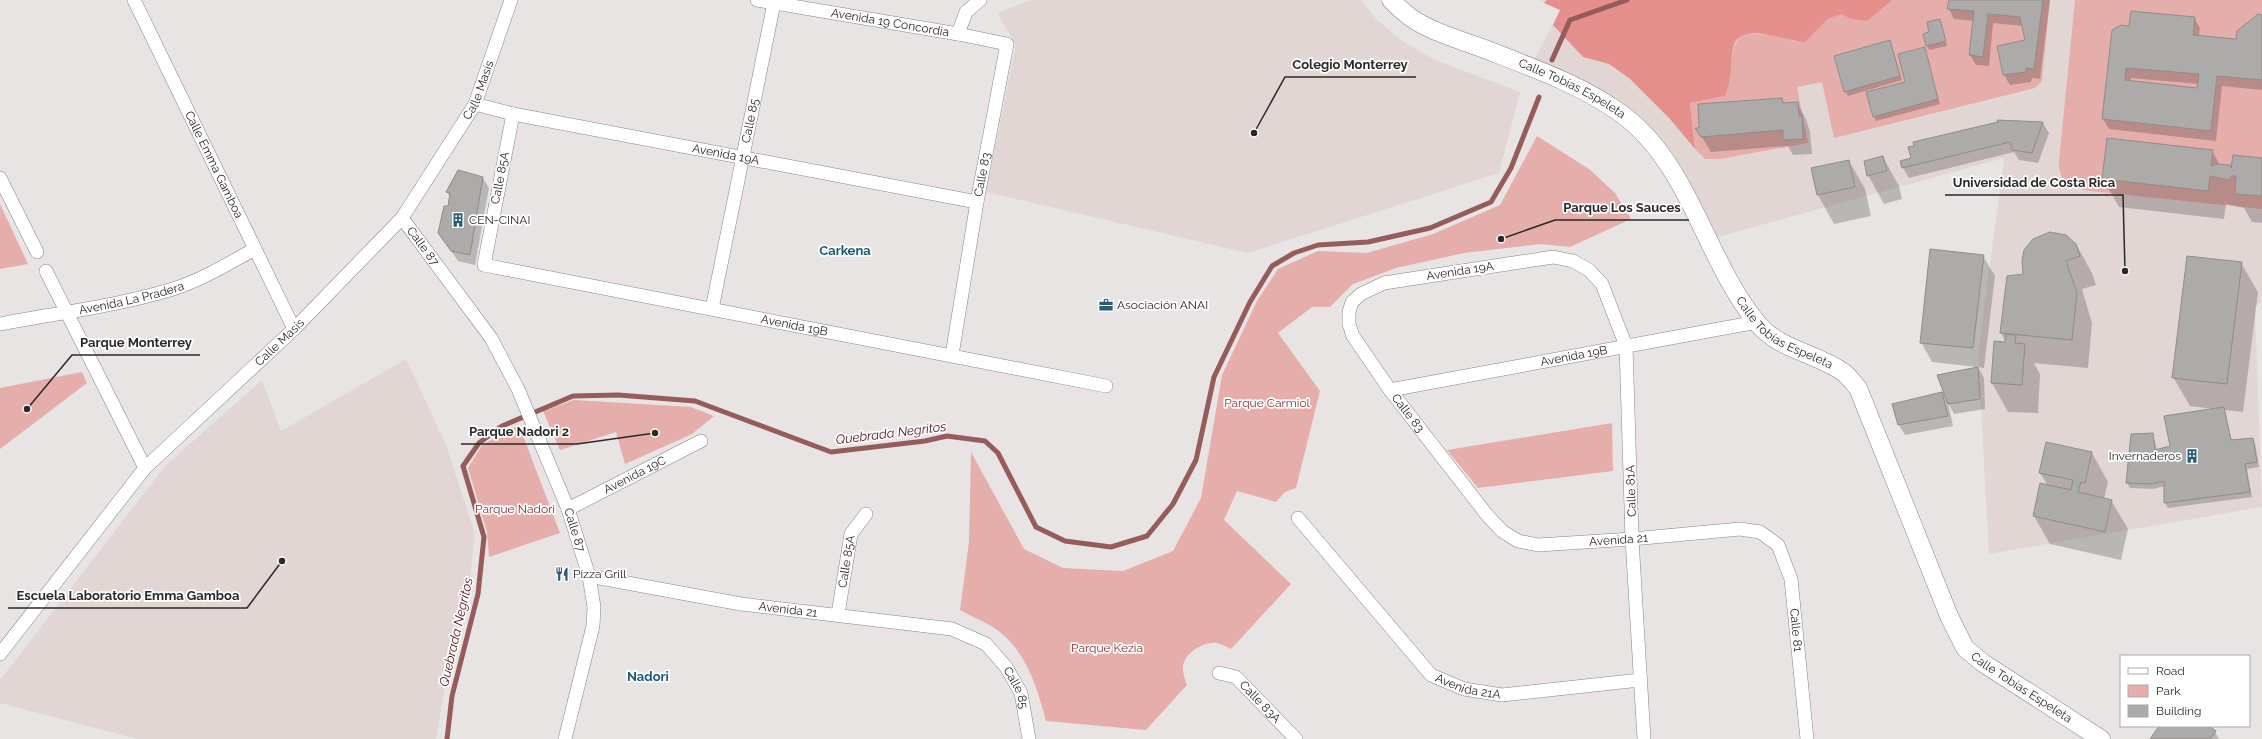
<svg xmlns="http://www.w3.org/2000/svg" width="2262" height="739" viewBox="0 0 2262 739" font-family="Raleway,sans-serif">
	<rect width="100%" height="100%" fill="#e8e4e4"/>
	<!-- built -->
	<path fill="#e2d6d5" d="M1031,0H1361L1377,20L1404,42L1435,60L1520,92L1499,173L1248,253L986,192L1016,45L997,13Z
		M1538,0H2262V302L2255,306L2262,507L1989,554L1978,355L2004,158L1707,240L1647,136L1531,66L1560,10Z
		M406,359L446,445L475,534L469,587L446,680L436,739H137L0,703V680L165,466L262,380L281,431Z"/>
	<!-- green -->
	<path fill="#e6aeaa" d="M1893,0H2050L2042,81L2035,88L2023,91L1834,138L1822,82L1797,87L1808,143L1720,159H1705L1695,149L1690,103L1725,96C1732,81 1728,40 1744,34C1747,33 1753,34 1756,34C1771,34 1781,36 1795,42L1814,33L1828,19L1841,14C1861,22 1878,13 1893,0Z
		M2075,0H2262V209L2089,191C2070,188 2058,182 2059,160Z
		M1537,136L1589,169L1615,193L1631,219L1570,247L1541,244L1464,253L1396,268L1353,284L1330,307H1312L1278,333L1320,391L1296,488L1285,492L1276,502L1237,491L1224,520L1291,584L1231,649C1227,647 1221,644 1217,643C1204,641 1185,653 1183,666C1182,673 1185,679 1187,685L1146,730L1046,721C1037,688 1028,655 1000,632C989,623 972,617 960,610L969,542L971,452L1024,549L1063,568L1123,571L1173,551L1201,498L1222,375L1257,301L1278,269L1318,251L1367,253L1433,234L1500,205Z
		M0,204L28,264L0,269Z
		M82,372L87,383L0,449V388Z
		M574,400L691,407L714,416L692,434L625,464L616,432L560,450L543,411Z
		M1612,423L1613,471L1478,488L1447,450Z
		M519,425L560,533L489,557L487,532L468,468L482,445Z"/>
	<!-- forest -->
	<path fill="#e5908c" d="M1547,0H1893L1867,21L1852,19L1841,14L1828,19L1805,42C1788,43 1739,18 1733,48C1730,64 1732,80 1725,96L1690,103L1695,149L1670,119L1629,78L1609,64L1583,57L1553,25L1560,10L1544,3Z"/>
	<!-- shadow -->
	<path fill="#0003" fill-rule="evenodd" d="M1950,0H2050L2040,79L2032,78L2031,82L2010,85L2004,75L1998,46L2026,40L2023,26L1993,23L1989,66L1976,65L1970,55L1974,21L1954,19L1948,8Z
		M2262,16V90L2222,86L2216,141L2109,129L2103,119L2130,27L2194,18L2200,28L2199,36L2237,40ZM2131,78L2199,84L2198,89L2131,81Z
		M1939,20L1947,46L1929,50L1927,46L1930,33Z
		M1890,41L1902,80L1848,96L1845,91Z
		M1924,49L1940,104L1876,121L1874,116L1906,83Z
		M1782,99L1785,104L1797,103L1806,119L1810,132L1812,154L1793,155L1788,146L1711,152L1697,129Z
		M1999,121L2043,123L2049,133L2038,163L2019,160L2014,152L1909,178L1903,168L1902,162Z
		M2212,151L2220,165L2232,170L2262,159V223L2252,222L2244,208L2226,204L2224,219L2119,207L2103,179Z
		M1883,157L1899,186L1902,199L1884,204L1868,175Z
		M1849,161L1865,189L1871,216L1834,224L1818,195L1812,169Z
		M483,178L489,188L475,265L458,261L439,233L449,208L450,197L447,192Z
		M2076,244L2092,273L2096,285L2082,289L2092,323L2088,368L2034,363L2040,374L2038,413L2008,412L1992,383L2006,343L2001,333L2024,275Z
		M1983,256L1995,276L1984,368L1978,367L1984,378L1985,409L1954,414L1948,403L1953,426L1905,435L1899,425L1893,405L1943,392L1938,375L1977,367L1932,362L1921,342Z
		M2241,263L2258,292L2243,412L2224,410L2232,441L2252,439L2255,443L2259,467L2247,469L2252,497L2168,508L2165,503V486L2153,489L2130,488L2127,483L2132,435L2153,434L2157,450L2172,447L2214,409L2190,406L2173,377Z
		M2092,453L2108,482L2104,499L2111,500L2128,529L2121,560L2050,544L2034,516L2048,486L2040,473Z
		M2161,726H2207L2215,732L2219,739H2151Z"/>
	<g fill="none" stroke-linecap="round" stroke-linejoin="round">
		<!-- stream -->
		<path stroke="#955c59" stroke-width="5" d="M1552,60L1570,20L1627,0
			M447,739L452,696L478,594L484,537L463,466L479,443L502,426L573,396L618,395L695,401L831,452L925,441L947,436L985,441L998,453L1036,527L1065,541L1111,547L1147,536L1173,504L1196,460L1214,377L1250,302L1272,266L1294,253L1318,245L1368,242L1430,228L1491,202L1511,168L1539,97"/>
	</g>
	<!-- building -->
	<path fill="#adaaaa" stroke="#908c8c" fill-rule="evenodd" d="M1949,0H2043L2034,69L2026,68V72L2003,75L1997,46L2025,40L2020,17L1988,14L1983,57L1969,55L1974,11L1947,9Z
		M2131,11L2195,17L2193,35L2236,39L2237,31L2258,14L2262,15V80L2217,76L2211,131L2102,119L2112,30L2121,25L2129,26ZM2126,68L2199,74L2197,88L2125,80Z
		M1940,19L1946,41L1926,46L1923,34L1929,32L1927,22Z
		M1890,40L1900,76L1844,92L1834,56Z
		M1925,47L1938,99L1873,117L1866,92L1905,82L1898,54Z
		M1782,98L1783,103L1798,102L1799,116H1802L1803,139L1783,140V130L1701,137L1695,128H1699L1698,104Z
		M1997,120L2043,122L2032,153L2012,150L2010,142L1902,168L1900,161L1911,158L1908,147L1914,146L1913,142L1998,122Z
		M2107,138L2213,150L2211,166L2217,164L2230,165L2231,168L2233,155L2262,158V196L2235,194L2236,176H2232L2229,180L2210,176L2208,191L2102,179Z
		M1883,156L1887,171L1867,176L1864,161Z
		M1849,160L1855,187L1817,195L1811,168Z
		M458,170L483,177L470,255L451,251L438,233L444,206H448L450,193L446,192Z
		M2050,232L2066,235L2076,244L2080,256L2066,261L2077,293L2072,340L2000,333L2007,276L2023,274L2022,261L2024,250L2033,239Z
		M1930,249L1984,255L1973,348L1920,343Z
		M2187,256L2242,262L2227,384L2172,378Z
		M2006,334L2016,335L2015,343L2025,344L2022,385L1991,383L1994,341L2005,342Z
		M1978,367L1980,399L1948,404L1937,375Z
		M1942,392L1948,416L1898,425L1892,404Z
		M2224,407L2231,440L2253,438L2257,462L2245,464L2250,492L2164,503V481L2150,484L2126,483L2131,434L2153,433L2155,450L2170,446L2164,416Z
		M2046,442L2092,452L2085,483L2081,482L2078,492L2112,500L2105,532L2033,516L2040,483L2071,490L2073,480L2039,473Z
		M2159,726H2209L2216,731L2210,739H2150Z"/>
	<g fill="none" stroke-linecap="round" stroke-linejoin="round">
		<defs>
			<g id="street">
				<path id="s1" d="M134,0L294,329"/>
				<path id="s2" d="M757,0L958,34L966,12L980,0"/>
				<path id="s3" d="M475,104L513,114L977,202"/>
				<path id="s4" d="M513,114L484,265L1106,386"/>
				<path d="M0,178L37,252"/>
				<path id="s5" d="M402,218L491,338L518,389L568,509L589,576L594,607L593,626L565,739"/>
				<path d="M46,271L145,468"/>
				<path id="s6" d="M712,309L774,3"/>
				<path id="s7" d="M0,324C58,313 117,306 173,289C202,280 229,263 255,249"/>
				<path id="s8" d="M952,355L977,202L1007,44L958,34"/>
				<path id="s9" d="M1390,390L1757,322"/>
				<path id="s10" d="M568,509L701,441"/>
				<path id="s11" d="M1298,518L1431,675L1464,689L1502,695L1640,680"/>
				<path id="s12" d="M589,576L741,604L952,629L986,644L1006,667L1021,693L1029,739"/>
				<path id="s13" d="M838,614L851,534L866,514"/>
				<path id="s14" d="M0,654L145,468L294,329L402,218L475,104L511,0"/>
				<path id="s15" d="M1219,673L1236,677L1296,739"/>
				<path id="s16" d="M1644,739L1632,539L1626,346L1602,284L1589,270L1573,261L1553,257L1384,283L1361,294L1352,302L1349,312V324L1353,336L1390,390L1487,515L1502,531L1518,541L1538,545L1632,539L1740,529L1760,532L1778,545L1791,579L1807,739"/>
			</g>
			<g id="secondary">
				<path id="s17" d="M1391,0C1397,6 1403,12 1410,17C1431,32 1458,39 1482,48C1528,66 1583,85 1623,115C1691,166 1705,260 1758,324C1780,350 1816,353 1843,372C1849,376 1853,383 1858,388L1949,616L1965,648L1983,663L2101,739"/>
			</g>
		</defs>
		<!-- street casing -->
		<use href="#street" stroke="#888585" stroke-width="14"/>
		<!-- secondary casing -->
		<use href="#secondary" stroke="#888585" stroke-width="19"/>
		<!-- street -->
		<use href="#street" stroke="#fff" stroke-width="13"/>
		<!-- secondary -->
		<use href="#secondary" stroke="#fff" stroke-width="18"/>
	</g>
	<!-- icons -->
	<defs>
		<symbol id="building-bare" viewBox="-9 -9 18 18"><path d="M-4-6H4V6H1V3H-1V6H-4ZM-2.5-4.3h1.7v1.8h-1.7ZM.8-4.3h1.7v1.8H.8ZM-2.5-1h1.7V.8h-1.7ZM.8-1h1.7V.8H.8Z" fill="#275d78" stroke="#fff" stroke-width="2.5" paint-order="stroke"/></symbol>
		<symbol id="office-bare" viewBox="-9 -9 18 18"><path d="M-6-3h4V-5.5h4V-3h4V5H-6ZM-1-4.5V-3h2v-1.5ZM-6 0V1H6V0Z" fill="#275d78" stroke="#fff" stroke-width="2.5" paint-order="stroke"/></symbol>
		<symbol id="restaurant-bare" viewBox="-9 -9 18 18"><path d="M-5-6h1v4h1v-4h1v4h1v-4h1v5L-1.5 .5V6h-2V.5L-5-1ZM5-6V6H3V1.5H1.5Q1.5-4 5-6Z" fill="#275d78" stroke="#fff" stroke-width="2.5" paint-order="stroke"/></symbol>
	</defs>
	<g fill-rule="evenodd">
		<use href="#building-bare" x="448" y="210" width="20" height="20"/>
		<use href="#office-bare" x="1096" y="295" width="20" height="20"/>
		<use href="#building-bare" x="2182" y="446" width="20" height="20"/>
		<use href="#restaurant-bare" x="552" y="564" width="20" height="20"/>
	</g>
	<g text-anchor="middle" dominant-baseline="central" stroke-width="3.5" stroke-linejoin="round" paint-order="stroke">
		<!-- street labels -->
		<g font-size="12" fill="#2a2828" stroke="#fff">
			<text stroke="none"><textPath href="#s2" startOffset="135">Avenida 19 Concordia</textPath></text>
			<text stroke="none"><textPath href="#s14" startOffset="744">Calle Masís</textPath></text>
			<text stroke="none"><textPath href="#s17" startOffset="203">Calle Tobías Espeleta</textPath></text>
			<text stroke="none"><textPath href="#s6" startOffset="192">Calle 85</textPath></text>
			<text stroke="none"><textPath href="#s3" startOffset="256">Avenida 19A</textPath></text>
			<text stroke="none"><textPath href="#s1" startOffset="183">Calle Emma Gamboa</textPath></text>
			<text stroke="none"><textPath href="#s8" startOffset="183">Calle 83</textPath></text>
			<text transform="translate(500 178) rotate(-79)">Calle 85A</text>
			<text stroke="none"><textPath href="#s5" startOffset="35">Calle 87</textPath></text>
			<text transform="translate(1460 271) rotate(-9)">Avenida 19A</text>
			<text stroke="none"><textPath href="#s7" startOffset="134">Avenida La Pradera</textPath></text>
			<text stroke="none"><textPath href="#s4" startOffset="470">Avenida 19B</textPath></text>
			<text stroke="none"><textPath href="#s17" startOffset="538">Calle Tobías Espeleta</textPath></text>
			<text stroke="none"><textPath href="#s14" startOffset="420">Calle Masís</textPath></text>
			<text stroke="none"><textPath href="#s9" startOffset="187">Avenida 19B</textPath></text>
			<text stroke="none"><textPath href="#s16" startOffset="856">Calle 83</textPath></text>
			<text stroke="none"><textPath href="#s10" startOffset="75">Avenida 19C</textPath></text>
			<text transform="translate(1631 491) rotate(-92)">Calle 81A</text>
			<text stroke="none"><textPath href="#s5" startOffset="359">Calle 87</textPath></text>
			<text stroke="none"><textPath href="#s16" startOffset="1127">Avenida 21</textPath></text>
			<text stroke="none"><textPath href="#s13" startOffset="53">Calle 85A</textPath></text>
			<text stroke="none"><textPath href="#s12" startOffset="202">Avenida 21</textPath></text>
			<text stroke="none"><textPath href="#s16" startOffset="1379">Calle 81</textPath></text>
			<text stroke="none"><textPath href="#s11" startOffset="245">Avenida 21A</textPath></text>
			<text stroke="none"><textPath href="#s17" startOffset="982">Calle Tobías Espeleta</textPath></text>
			<text stroke="none"><textPath href="#s12" startOffset="458">Calle 85</textPath></text>
			<text stroke="none"><textPath href="#s15" startOffset="52">Calle 83A</textPath></text>
		</g>
		<!-- poi labels -->
		<g font-size="12" fill="#2a2828" stroke="#fff" text-anchor="start">
			<text x="469" y="220">CEN-CINAI</text>
			<text x="1117" y="305">Asociación ANAI</text>
			<text x="2181" y="456" text-anchor="end">Invernaderos</text>
			<text x="573" y="574">Pizza Grill</text>
		</g>
		<!-- park labels -->
		<g font-size="12" fill="#8d2a2d" stroke="#fff">
			<text x="1267" y="403">Parque Carmiol</text>
			<text x="515" y="509">Parque Nadori</text>
			<text x="1107" y="648">Parque Kezia</text>
		</g>
		<!-- neighbourhood labels -->
		<g font-size="13" font-weight="bold" fill="#195a78" stroke="#fff">
			<text x="845" y="250">Carkena</text>
			<text x="648" y="676">Nadori</text>
		</g>
		<!-- water labels -->
		<g font-size="13" font-style="italic" fill="#5d1116" stroke="#fff">
			<text transform="translate(891 433) rotate(-7)">Quebrada Negritos</text>
			<text transform="translate(456 632) rotate(-77)">Quebrada Negritos</text>
		</g>
	</g>
	<!-- callouts -->
	<path fill="none" stroke="#2a2828" stroke-width="1.5" d="M1254 133L1285 77H1416M2125 271L2123 195H1945M1501 239L1555 220H1689M27 409L72 355H200M655 433L577 444H461M282 561L247 608H8"/>
	<g fill="#2a2828" stroke="#fff" stroke-width="1.5">
		<circle cx="1254" cy="133" r="4"/>
		<circle cx="2125" cy="271" r="4"/>
		<circle cx="1501" cy="239" r="4"/>
		<circle cx="27" cy="409" r="4"/>
		<circle cx="655" cy="433" r="4"/>
		<circle cx="282" cy="561" r="4"/>
	</g>
	<g font-size="13" text-anchor="middle" font-weight="bold" fill="#2a2828" stroke="#fff" stroke-width="3.5" stroke-linejoin="round" paint-order="stroke">
		<text x="1350" y="69">Colegio Monterrey</text>
		<text x="2034" y="187">Universidad de Costa Rica</text>
		<text x="1622" y="212">Parque Los Sauces</text>
		<text x="136" y="347">Parque Monterrey</text>
		<text x="519" y="436">Parque Nadori 2</text>
		<text x="128" y="600">Escuela Laboratorio Emma Gamboa</text>
	</g>
	<!-- legend -->
	<rect x="2120" y="655" width="130" height="72" fill="#ffffff" stroke="#aaa9a9"/>
	<rect x="2128" y="668" width="20" height="6" fill="#ffffff" stroke="#aaa9a9"/>
	<text x="2156" y="675" font-size="12" fill="#2a2828">Road</text>
	<rect x="2128" y="685" width="20" height="12" fill="#e6aeaa" stroke="#aaa9a9"/>
	<text x="2156" y="695" font-size="12" fill="#2a2828">Park</text>
	<rect x="2128" y="705" width="20" height="12" fill="#adaaaa" stroke="#aaa9a9"/>
	<text x="2156" y="715" font-size="12" fill="#2a2828">Building</text>
</svg>
